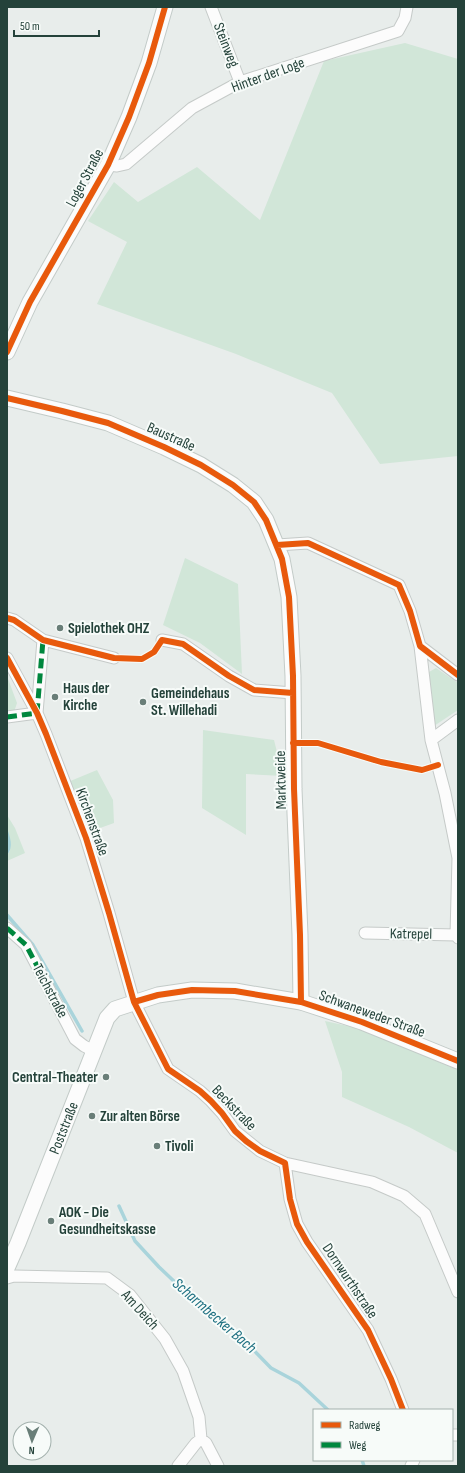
<svg xmlns="http://www.w3.org/2000/svg" width="465" height="1473" viewBox="0 0 465 1473" font-family="'Sofia Sans Condensed',sans-serif">
	<rect width="100%" height="100%" fill="#e8edeb"/>
	<!-- green -->
	<path fill="#d1e6d8" d="M405,43L458,59V456L380,464L332,393L236,354L97,304L127,242L88,221L114,182L138,202L197,167L260,220L324,61Z
		M185,558L238,584L242,674L200,643L163,625Z
		M436,668L458,683V710L434,726L429,672Z
		M7,676L17,703L14,712L7,713Z
		M203,730L274,740L283,776L246,774V835L202,808Z
		M97,770L113,800L114,823L89,832L68,782Z
		M7,815L15,828L25,853L7,861V855L10,851L7,828Z
		M325,1021L357,1028L458,1070V1153L409,1127L342,1097V1072Z"/>
	<!-- water -->
	<path fill="#a9d4db" d="M7,828C10,837 14,847 7,855Z"/>
	<g fill="none" stroke-linecap="round" stroke-linejoin="round">
		<!-- stream -->
		<path stroke="#a9d4db" stroke-width="3.5" d="M7,915L33,945L82,1031
			M119,1206L135,1241L159,1267L199,1305L239,1335L271,1368L299,1383L328,1410
			M362,1460L364,1466"/>
		<defs>
			<path id="street" d="M211,7L240,82
				M108,165L117,166L126,164L192,108L240,82L398,31L405,18L407,7
				M277,545L308,543L399,585L410,611L420,646L431,740L445,793L458,858L456,935L458,938
				M7,618L14,620L43,640L114,658
				M162,640L183,644L229,676L254,690L293,693
				M420,646L458,675
				M7,658L37,713L46,734L86,838L109,913L134,1002L168,1069L200,1091L211,1101L222,1113L235,1131L260,1151L285,1163L372,1182L404,1196L425,1214L458,1292
				M7,717L37,713L43,640
				M431,740L458,720
				M7,928L26,945L75,1039L84,1046L94,1051
				M365,933L456,935
				M285,1163L290,1199L297,1224L307,1242L368,1330L391,1379L403,1410
				M7,1278L14,1276L107,1278L130,1295L165,1339L183,1371L199,1417L201,1439L196,1443L178,1466
				M452,1435H458
				M201,1439L206,1443L218,1466
				M411,1466L414,1460"/>
			<g id="secondary">
				<path d="M7,352L30,302L108,165L129,117L149,63L165,7"/>
				<path d="M7,398L62,411L108,423L164,447L201,465L233,485L254,502L266,520L282,559L289,597L293,676L294,789L300,935L301,1002"/>
				<path id="s1" d="M7,1268L18,1243L107,1018L115,1009L158,995L192,990L235,991L301,1002L362,1022L458,1061"/>
			</g>
		</defs>
		<!-- street casing -->
		<use href="#street" stroke="#c5cac8" stroke-width="13"/>
		<!-- secondary casing -->
		<use href="#secondary" stroke="#c3cbc8" stroke-width="17"/>
		<!-- street -->
		<use href="#street" stroke="#fcfcfc" stroke-width="11"/>
		<!-- secondary -->
		<use href="#secondary" stroke="#fcfcfc" stroke-width="15"/>
		<!-- quiet -->
		<path stroke="#00873e" stroke-width="5" stroke-dasharray="10 5" stroke-linecap="butt" d="M7,717L37,713L43,640
			M7,928L26,945L44,979"/>
		<defs>
			<path id="cycleway" d="M7,352L30,302L108,165L129,117L149,63L165,7
				M7,398L62,411L108,423L164,447L201,465L233,485L254,502L266,520L282,559L289,597L293,676L294,789L300,935L301,1002
				M277,545L308,543L399,585L410,611L420,646L458,675
				M7,618L14,620L43,640L114,658L142,659L154,652L162,640L183,644L229,676L254,690L293,693
				M7,658L37,713L46,734L86,838L109,913L134,1002L168,1069L200,1091L211,1101L222,1113L235,1131L246,1141L260,1151L285,1163L290,1199L297,1224L307,1242L368,1330L391,1379L403,1410
				M293,743H318L381,762L422,770L438,765
				M134,1002L158,995L192,990L235,991L301,1002L362,1022L458,1061"/>
		</defs>
		<!-- cycleway casing -->
		<use href="#cycleway" stroke="#f7fbf9" stroke-width="8"/>
		<!-- cycleway -->
		<use href="#cycleway" stroke="#e8590c" stroke-width="6"/>
	</g>
	<!-- markers -->
	<g fill="#697e78" stroke="#f7fbf9" stroke-width="1.5">
		<circle cx="60" cy="628" r="4"/>
		<circle cx="55" cy="697" r="4"/>
		<circle cx="143" cy="702" r="4"/>
		<circle cx="106" cy="1077" r="4"/>
		<circle cx="92" cy="1116" r="4"/>
		<circle cx="157" cy="1146" r="4"/>
		<circle cx="51" cy="1221" r="4"/>
	</g>
	<g text-anchor="middle" dominant-baseline="central" stroke-width="4" stroke-linejoin="round" paint-order="stroke">
		<!-- street labels -->
		<g font-size="15" fill="#24423a" stroke="#f7fbf9">
			<text transform="translate(226 45) rotate(69)">Steinweg</text>
			<text transform="translate(268 75) rotate(-20)">Hinter der Loge</text>
			<text transform="translate(85 178) rotate(-62)">Loger Straße</text>
			<text transform="translate(171 437) rotate(24)">Baustraße</text>
			<text transform="translate(281 780) rotate(-91)">Marktweide</text>
			<text transform="translate(92 822) rotate(70)">Kirchenstraße</text>
			<text transform="translate(411 934) rotate(1)">Katrepel</text>
			<text transform="translate(50 991) rotate(62)">Teichstraße</text>
			<text transform="translate(372 1014) rotate(20)">Schwaneweder Straße</text>
			<text transform="translate(234 1108) rotate(46)">Beckstraße</text>
			<text stroke="none"><textPath href="#s1" startOffset="151">Poststraße</textPath></text>
			<text transform="translate(350 1281) rotate(56)">Dornwurthstraße</text>
			<text transform="translate(140 1310) rotate(48)">Am Deich</text>
		</g>
		<!-- poi labels -->
		<g font-size="15" font-weight="bold" fill="#24423a" stroke="#f7fbf9" text-anchor="start">
			<text x="68" y="628">Spielothek OHZ</text>
			<text x="63" y="688">Haus der<tspan x="63" dy="17">Kirche</tspan></text>
			<text x="151" y="693">Gemeindehaus<tspan x="151" dy="17">St. Willehadi</tspan></text>
			<text x="98" y="1077" text-anchor="end">Central-Theater</text>
			<text x="100" y="1116">Zur alten Börse</text>
			<text x="165" y="1146">Tivoli</text>
			<text x="59" y="1212">AOK - Die<tspan x="59" dy="17">Gesundheitskasse</tspan></text>
		</g>
		<!-- water labels -->
		<g font-size="16" font-style="italic" fill="#1c6f80" stroke="#f7fbf9">
			<text transform="translate(214 1316) rotate(41)">Scharmbecker Bach</text>
		</g>
	</g>
	<!-- border -->
	<rect width="465" height="1473" fill="none" stroke="#24423a" stroke-width="16"/>
	<!-- legend -->
	<rect x="313" y="1409" width="140" height="52" fill="#f7fbf9" stroke="#a3b1ad"/>
	<rect x="321" y="1422" width="20" height="6" fill="#e8590c" stroke="#a3b1ad"/>
	<text x="349" y="1429" font-size="12" fill="#24423a">Radweg</text>
	<rect x="321" y="1442" width="20" height="6" fill="#00873e" stroke="#a3b1ad"/>
	<text x="349" y="1449" font-size="12" fill="#24423a">Weg</text>
	<!-- north arrow -->
	<g transform="translate(32 1441) rotate(182)"><circle r="19" fill="#f7fbf9" stroke="#a3b1ad"/>
	<path d="M0-3L7 15L0 10L-7 15Z" fill="#697e78"/>
	<text y="-6" font-size="11" font-weight="bold" text-anchor="middle" fill="#24423a">N</text>
	</g>
	<!-- scale -->
	<path d="M14 30v6h85v-6" fill="none" stroke="#24423a" stroke-width="2"/>
	<text x="20" y="30" font-size="12" fill="#24423a" stroke="#f7fbf9" stroke-width="3" paint-order="stroke">50 m</text>
</svg>
